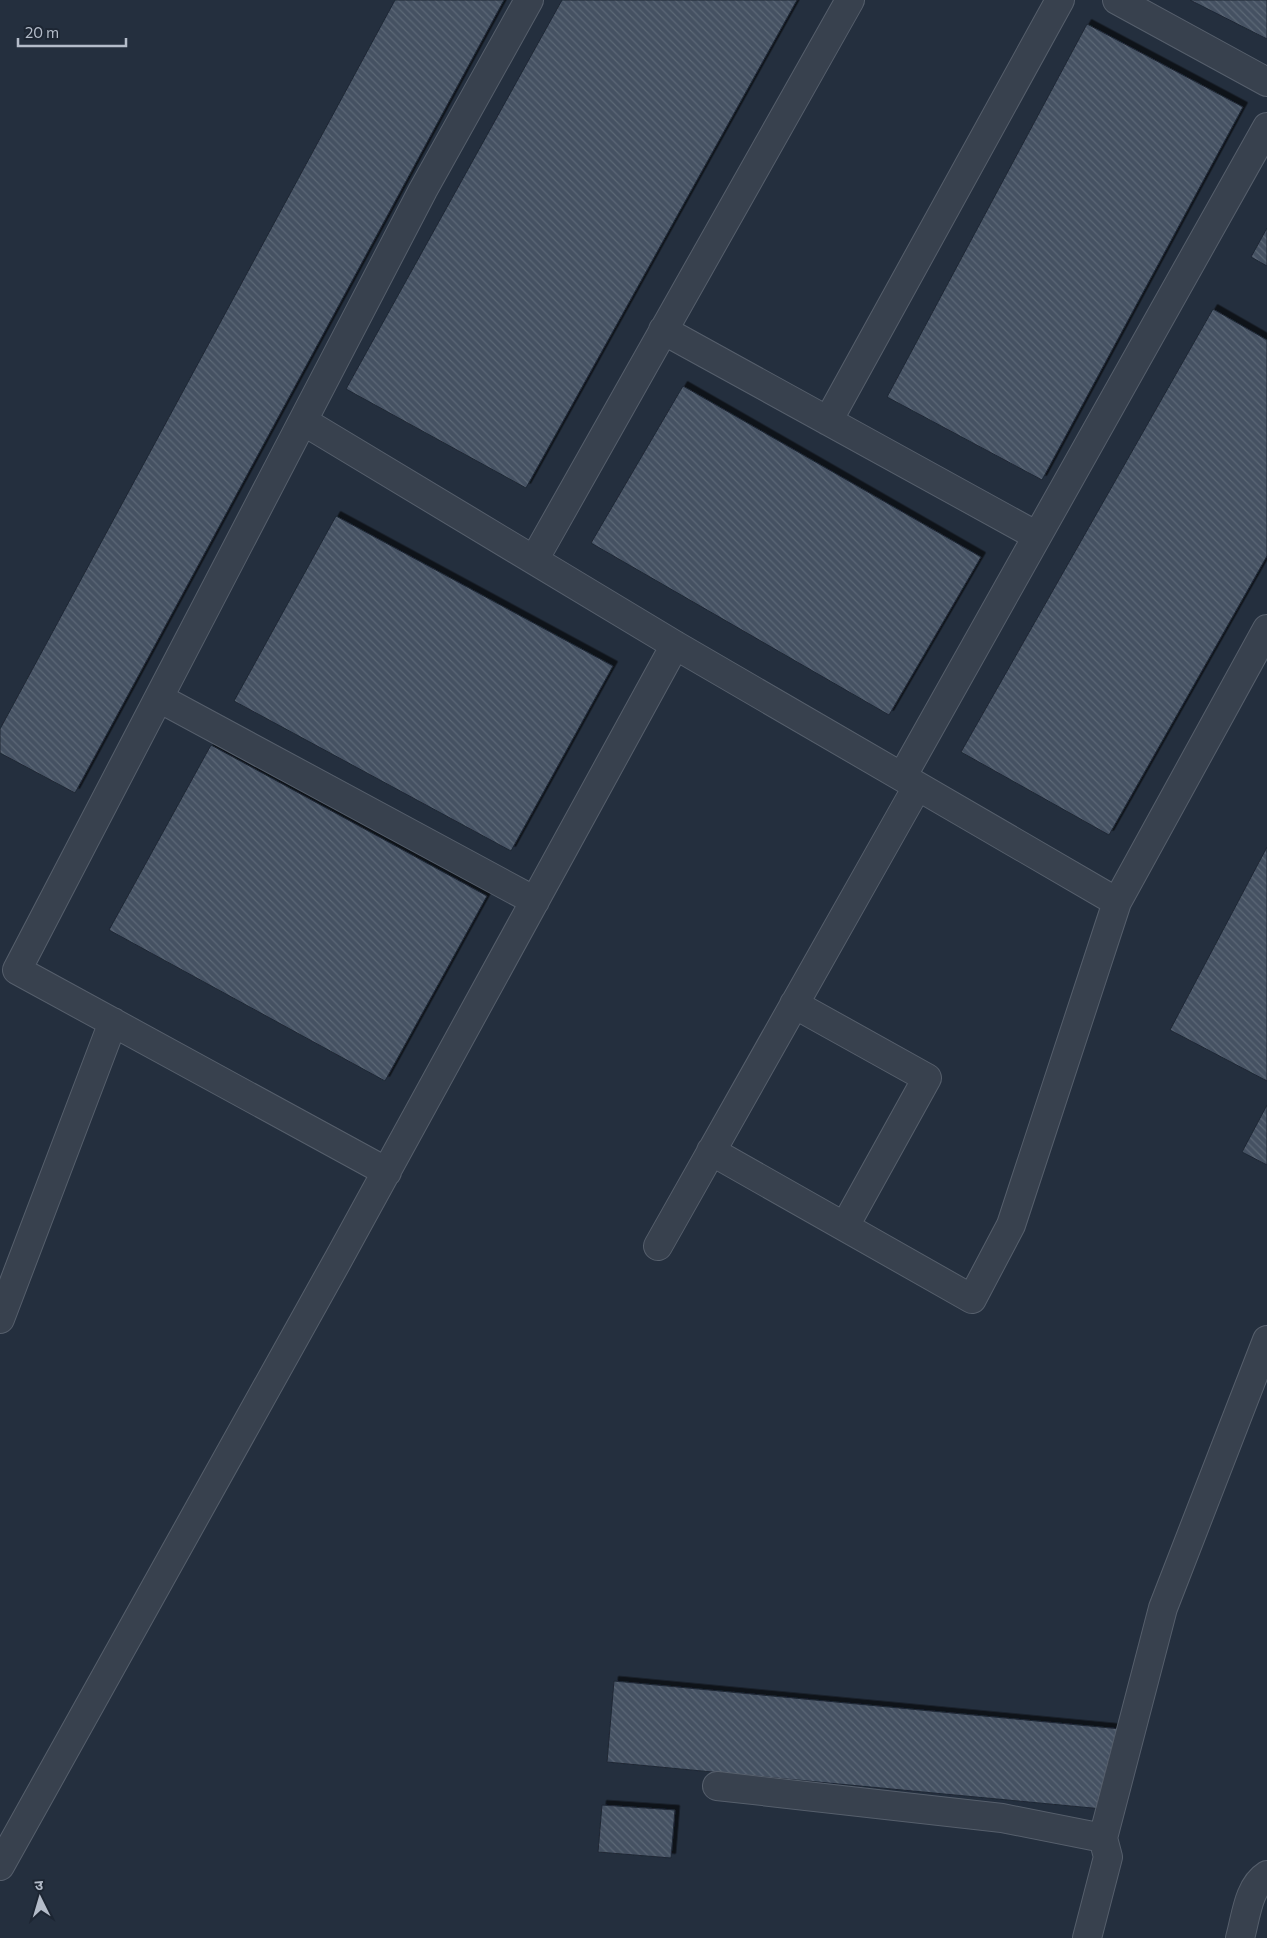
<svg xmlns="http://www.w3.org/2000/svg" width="1267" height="1938" viewBox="0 0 1267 1938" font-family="Commissioner,'Noto Sans Devanagari',sans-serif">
	<defs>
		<pattern id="building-back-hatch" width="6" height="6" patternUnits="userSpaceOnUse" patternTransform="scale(1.25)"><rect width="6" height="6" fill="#455162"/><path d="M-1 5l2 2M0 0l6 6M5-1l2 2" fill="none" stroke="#5d6877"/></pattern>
		<filter id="shadow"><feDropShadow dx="4.5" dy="-4.5" stdDeviation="0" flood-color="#0009"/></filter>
	</defs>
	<rect width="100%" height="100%" fill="#242f3e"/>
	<!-- building -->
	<path fill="url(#building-back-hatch)" stroke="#1f2835" filter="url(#shadow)" d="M395,0H504L75,793L0,753V729Z
		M562,0H797L526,488L346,389Z
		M1190,0H1267V39Z
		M1087,24L1243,107L1042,480L887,397Z
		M1267,228V266L1251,257Z
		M1213,309L1267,340V556L1109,835L961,752Z
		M683,386L981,557L889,715L591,543Z
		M336,516L613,666L511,851L234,701Z
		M211,745L487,896L385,1081L109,930Z
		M1267,847V1081L1170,1030Z
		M1267,1105V1165L1242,1152Z
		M614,1681L1121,1729L1113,1810L607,1762Z
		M602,1805L675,1810L671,1858L598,1852Z"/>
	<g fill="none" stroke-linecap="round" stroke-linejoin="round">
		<defs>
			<path id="minor" d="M1117,0L1267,82
				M663,330L1037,536
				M303,421L675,645L1117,902L1267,629
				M828,421L1060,0
				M534,560L850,0
				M159,698L535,901
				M902,777L1267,127
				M794,1004L927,1078L845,1226
				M711,1151L972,1299L1011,1225L1117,902
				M387,1172L17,970L423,190L529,0
				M658,1246L917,787
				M0,1319L113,1022
				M717,1786L1002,1818L1103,1838
				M0,1866L339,1258L675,645
				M1087,1938L1108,1857L1103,1838L1163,1608L1267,1340
				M1240,1938C1246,1917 1248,1887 1267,1875"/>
		</defs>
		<!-- minor casing -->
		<use href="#minor" stroke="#565f6c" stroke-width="30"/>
		<!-- minor -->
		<use href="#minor" stroke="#38414e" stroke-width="28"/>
	</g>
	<!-- north arrow -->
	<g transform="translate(40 1898) rotate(355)" stroke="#1d2633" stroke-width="4" paint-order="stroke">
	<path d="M0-4L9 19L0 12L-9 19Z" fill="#b4bcc9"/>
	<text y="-8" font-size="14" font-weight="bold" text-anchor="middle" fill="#b4bcc9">उ</text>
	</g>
	<!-- scale -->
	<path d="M18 38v8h108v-8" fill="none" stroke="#b4bcc9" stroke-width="2.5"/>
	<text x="25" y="38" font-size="15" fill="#b4bcc9" stroke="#1d2633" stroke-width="4" paint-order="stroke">20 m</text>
</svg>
